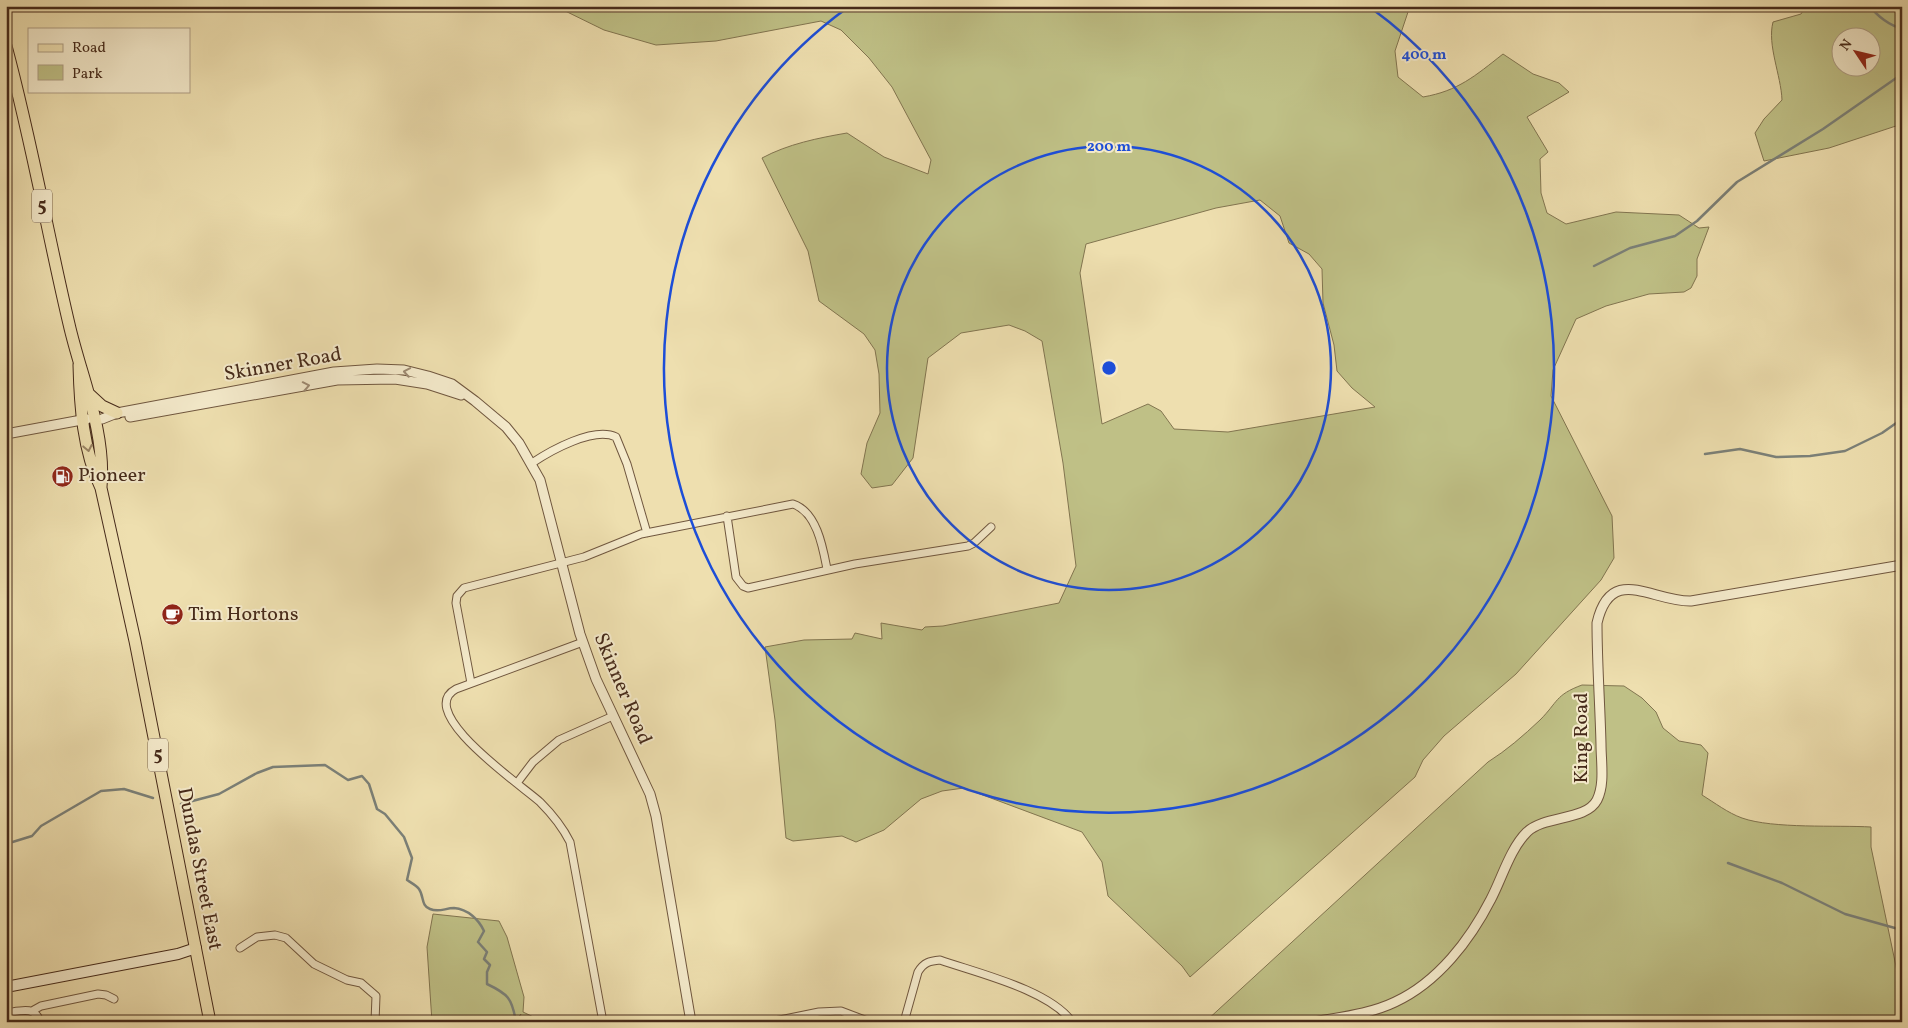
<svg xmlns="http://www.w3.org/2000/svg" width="1908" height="1028" viewBox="0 0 1908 1028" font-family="Vollkorn,serif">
	<rect width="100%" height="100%" fill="#eedfaf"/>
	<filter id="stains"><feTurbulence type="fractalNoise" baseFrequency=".004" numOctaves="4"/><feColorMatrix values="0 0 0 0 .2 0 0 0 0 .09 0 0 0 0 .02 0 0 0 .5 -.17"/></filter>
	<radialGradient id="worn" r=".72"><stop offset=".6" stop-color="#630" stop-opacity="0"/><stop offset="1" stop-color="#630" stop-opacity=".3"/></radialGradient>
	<!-- green -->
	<path fill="#bfc086" stroke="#827550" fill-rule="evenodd" d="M555,6H1410L1395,51L1398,77L1423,97C1458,91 1475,76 1503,54L1533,74L1559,83L1569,92L1527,117L1548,152L1540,159L1541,193L1547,213L1566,224L1616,212L1679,215L1699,228L1709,227L1697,259V276L1691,288L1684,292L1649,294L1606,306L1576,319L1553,370L1551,396L1612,516L1614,558L1601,580L1516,674L1444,736L1423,760L1415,777L1190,977L1182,966L1108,896L1102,862L1082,832L964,788L942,791L921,799L884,830L856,842L842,836L793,841L786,838L775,720L765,647L804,640L852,639L855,633L882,639L881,623L922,630L925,627L943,626L1059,603L1076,566L1063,463L1042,341L1025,331L1009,325L961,333L928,358L913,458L892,485L872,488L861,474L867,443L880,413L879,374L875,350L864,334L819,301L808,251L762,158C788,144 818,138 847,133L884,157L928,174L931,160L892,87L869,58L841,30L821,21L716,41L656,45L604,30ZM1260,200L1280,216L1289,243L1309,254L1322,269L1323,303L1334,345L1337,371L1352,388L1375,407L1228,432L1174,429L1161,411L1148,404L1102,424L1080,273L1086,244L1216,208Z
		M1806,6H1902V124L1829,148L1764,161L1755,133L1764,119L1782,100C1781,75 1767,45 1773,22L1801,14ZM1840,38H1870V68H1840Z
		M1582,685L1624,686L1642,698L1656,712L1663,728L1679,741L1701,745L1708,753L1702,795C1715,803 1728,813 1742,818C1773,829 1837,825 1871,827V847L1902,995V1022H1205L1488,762C1507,750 1523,736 1540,720C1558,702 1555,695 1582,685Z
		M433,914L499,921L507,937L524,997L523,1012L544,1022H517L521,1014L513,1022H432L427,947Z"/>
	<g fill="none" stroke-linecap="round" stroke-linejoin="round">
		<!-- stream -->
		<path stroke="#7b8078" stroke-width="2.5" d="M1870,6C1876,15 1891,27 1902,28
			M1594,266L1630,248L1675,236L1697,221L1737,182L1823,129L1902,74
			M1705,454L1740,449L1776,457L1810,456L1845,451L1882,433L1902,419
			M181,804L219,794L257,773L273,767L325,765L348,780L362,776L369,784L377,809L385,814L404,837L412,858L407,880C410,882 417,886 419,889C424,896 421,906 430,909C439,913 445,908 454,908C468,909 479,920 484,931L478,942L487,952L484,959L490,965L487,972V984C508,994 512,998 516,1022
			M6,844L32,836L41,826L101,791L124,789L153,798
			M1728,863L1782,883L1845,914L1902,930"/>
		<defs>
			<path id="minor" d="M532,463C550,451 594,426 616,437L627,464L647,533
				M727,516L736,577L743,586L748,588L855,564L968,546L974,543L991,527
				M583,642L456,689C413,712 524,787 540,802C552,814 562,826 570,842L603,1022
				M471,683L456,603L457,596L464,588L584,557L641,534L793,504C817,512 823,548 827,569
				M517,783L533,762L559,740L613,716
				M240,948L257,937L275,935L286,938L314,964L347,980L361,983L376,996L375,1022
				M32,1011L41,1006L98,994L106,995L114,999
				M6,1013C20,1011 35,1005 40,1022
				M770,1022L819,1012L841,1011L870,1022
				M904,1022L918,972C924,962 930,961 940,960C977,973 1050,990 1072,1022"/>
			<path id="tertiary" d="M130,417L337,380L395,379L427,384L461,395
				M102,419L117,413L334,372L377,369L404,370L428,376L452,384L475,401L506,427L519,443L540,480L580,634L596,679L650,794L656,816L691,1022
				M6,434L87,419
				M1314,1022C1341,1017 1370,1014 1395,1002C1438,982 1470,940 1491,899C1502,878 1510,849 1527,832C1545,815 1586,821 1597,800C1605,784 1601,762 1601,744C1600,704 1597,663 1597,623C1611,563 1652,602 1691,601L1902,565"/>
			<path id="secondary" d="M6,987L178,954L196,948"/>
			<path id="primary" d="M6,46C31,138 47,231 69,324C81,377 106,431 101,487
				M79,365C80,406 83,451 101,488L135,641L210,1022
				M89,394L102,406L117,413"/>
		</defs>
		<!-- minor casing -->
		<use href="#minor" stroke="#70573f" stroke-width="9"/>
		<!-- tertiary casing -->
		<use href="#tertiary" stroke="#70573f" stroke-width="11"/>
		<!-- secondary casing -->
		<use href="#secondary" stroke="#462a1a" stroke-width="12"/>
		<!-- primary casing -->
		<use href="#primary" stroke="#462a1a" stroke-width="13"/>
		<!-- minor -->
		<use href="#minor" stroke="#f4eacb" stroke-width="7"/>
		<!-- tertiary -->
		<use href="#tertiary" stroke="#f4eacb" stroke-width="9"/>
		<!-- secondary -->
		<use href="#secondary" stroke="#f4eacb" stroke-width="10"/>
		<!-- primary -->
		<use href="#primary" stroke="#eedfaf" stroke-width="11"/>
	</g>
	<!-- one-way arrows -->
	<defs><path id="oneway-chevron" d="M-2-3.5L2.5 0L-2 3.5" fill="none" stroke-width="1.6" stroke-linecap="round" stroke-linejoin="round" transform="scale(1.25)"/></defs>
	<g stroke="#9d8a72">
		<use href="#oneway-chevron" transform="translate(407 372) rotate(-170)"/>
		<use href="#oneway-chevron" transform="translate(306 386) rotate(-11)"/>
	</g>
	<use stroke="#9a8464" href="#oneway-chevron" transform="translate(88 448) rotate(79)"/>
	<!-- distance rings -->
	<g fill="none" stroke="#1d4ed8" stroke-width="2.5">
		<circle cx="1109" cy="368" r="222"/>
		<path d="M1371 8A445 445 0 1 1 847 8"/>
	</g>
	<!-- icons -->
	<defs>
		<symbol id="fuel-disc" viewBox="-11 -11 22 22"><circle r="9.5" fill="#8f2418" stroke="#f4eacb"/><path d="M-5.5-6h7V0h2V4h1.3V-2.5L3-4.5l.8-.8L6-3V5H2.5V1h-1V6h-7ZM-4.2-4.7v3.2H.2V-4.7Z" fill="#fff"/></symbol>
		<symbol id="cafe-disc" viewBox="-11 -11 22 22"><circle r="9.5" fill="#8f2418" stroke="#f4eacb"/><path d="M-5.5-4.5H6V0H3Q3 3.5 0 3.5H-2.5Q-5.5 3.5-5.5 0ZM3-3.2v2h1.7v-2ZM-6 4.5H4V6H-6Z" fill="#fff"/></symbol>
	</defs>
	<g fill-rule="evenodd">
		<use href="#fuel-disc" x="50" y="464" width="25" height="25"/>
		<use href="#cafe-disc" x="160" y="602" width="25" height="25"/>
	</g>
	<g text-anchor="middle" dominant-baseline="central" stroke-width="4" stroke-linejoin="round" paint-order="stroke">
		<!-- shield labels -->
		<g fill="#f4eacb" stroke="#7a644f" stroke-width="1">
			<rect x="32" y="189.5" width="20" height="33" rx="4"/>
			<rect x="148" y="738.5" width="20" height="33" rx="4"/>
		</g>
		<g font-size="19" font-weight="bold" fill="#462a1a">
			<text x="42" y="206">5</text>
			<text x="158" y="755">5</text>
		</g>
		<!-- street labels -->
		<g font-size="20" fill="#462a1a" stroke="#f4eacb">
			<text transform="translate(283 365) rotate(-10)">Skinner Road</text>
			<text transform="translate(622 689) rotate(67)">Skinner Road</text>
			<text transform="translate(1582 738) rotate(-90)">King Road</text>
			<text transform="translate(199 869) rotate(79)">Dundas Street East</text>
		</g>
		<!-- poi labels -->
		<g font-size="20" fill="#462a1a" stroke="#f4eacb" text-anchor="start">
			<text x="78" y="476">Pioneer</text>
			<text x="188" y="615">Tim Hortons</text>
		</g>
	</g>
	<circle cx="1109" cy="368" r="8" fill="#1d4ed8" stroke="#f4eacb" stroke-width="2.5"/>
	<g font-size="15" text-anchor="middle" font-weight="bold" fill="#1d4ed8" stroke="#f4eacb" stroke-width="4" stroke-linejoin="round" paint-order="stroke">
		<text x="1424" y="59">400 m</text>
		<text x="1109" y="151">200 m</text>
	</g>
	<!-- margin -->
	<rect width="1908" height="1028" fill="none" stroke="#eedfaf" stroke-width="25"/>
	<rect x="8" y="8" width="1893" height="1013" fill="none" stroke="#462a1a" stroke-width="2.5"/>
	<rect x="12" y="12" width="1883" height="1003" fill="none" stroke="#462a1a"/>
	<!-- legend -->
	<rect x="28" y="28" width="162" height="65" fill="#f4eacb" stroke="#ae9d84"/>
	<rect x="38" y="44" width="25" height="8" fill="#eedfaf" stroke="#ae9d84"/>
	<text x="72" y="52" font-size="15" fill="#462a1a">Road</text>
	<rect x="38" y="65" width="25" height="15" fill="#bfc086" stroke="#ae9d84"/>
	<text x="72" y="78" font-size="15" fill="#462a1a">Park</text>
	<!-- north arrow -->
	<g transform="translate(1856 52) rotate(305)"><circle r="24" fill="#f4eacb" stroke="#ae9d84"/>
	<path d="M0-4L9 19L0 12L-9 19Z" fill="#8f2418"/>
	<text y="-8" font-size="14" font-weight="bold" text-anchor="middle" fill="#462a1a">N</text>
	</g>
	<rect width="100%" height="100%" filter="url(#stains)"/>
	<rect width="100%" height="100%" fill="url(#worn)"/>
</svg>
